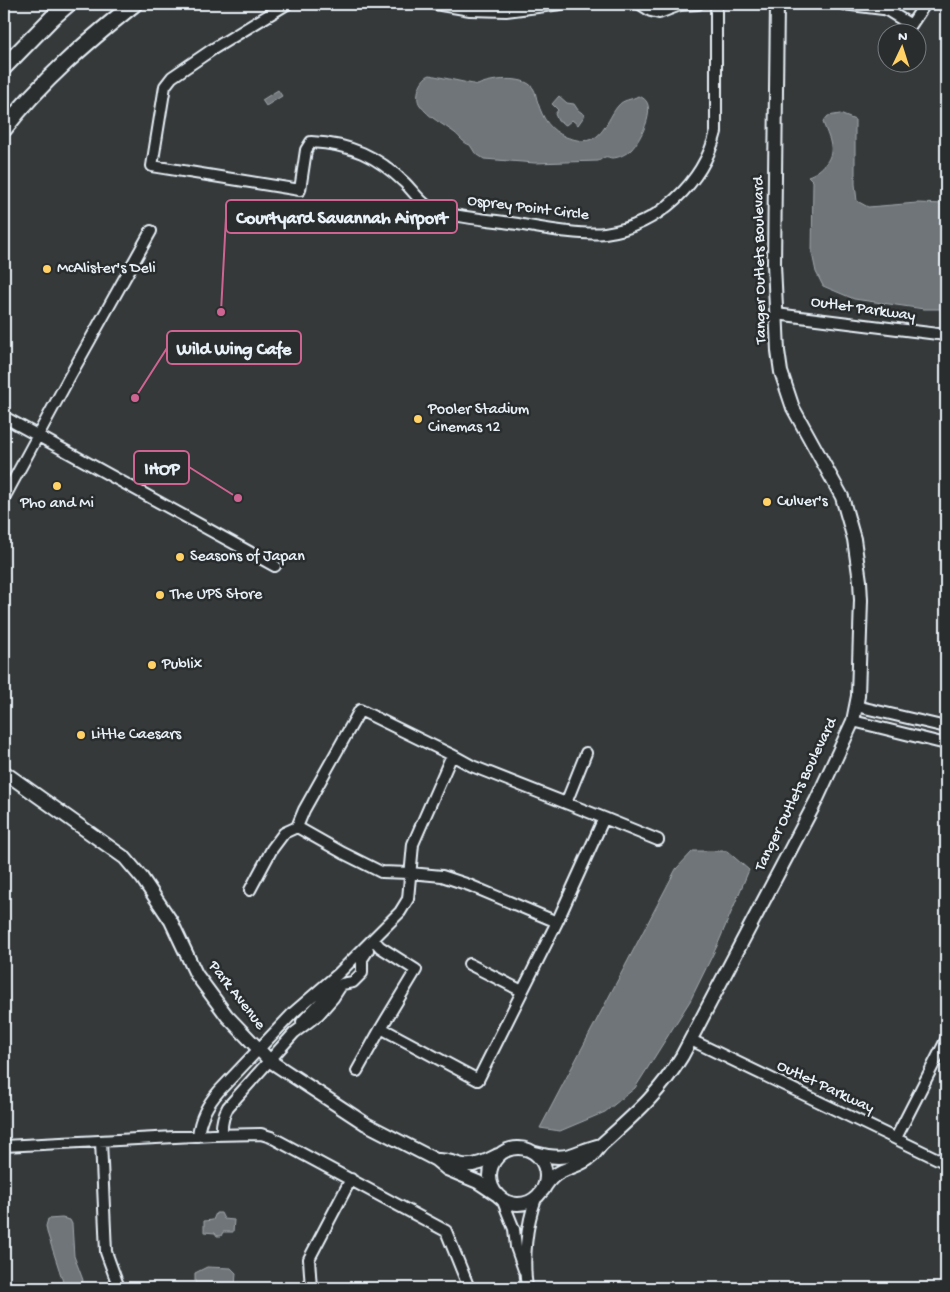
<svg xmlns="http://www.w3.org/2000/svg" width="950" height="1292" viewBox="0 0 950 1292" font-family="'Gochi Hand',sans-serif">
	<rect width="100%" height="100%" fill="#35393a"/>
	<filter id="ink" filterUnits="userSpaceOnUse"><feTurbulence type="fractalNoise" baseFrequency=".02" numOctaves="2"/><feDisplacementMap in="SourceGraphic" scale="10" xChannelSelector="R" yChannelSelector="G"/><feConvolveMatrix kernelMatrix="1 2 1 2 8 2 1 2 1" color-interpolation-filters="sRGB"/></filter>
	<g filter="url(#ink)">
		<!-- water -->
		<path fill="#707579" stroke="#a0a7ac" d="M430,75L478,85C489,79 525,75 533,88C536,92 536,98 538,103C543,119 550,130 566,137C572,139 582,142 589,140C604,137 609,116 618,106C623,99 632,100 638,96C661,101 641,140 631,150C626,154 619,158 612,158C610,158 607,156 605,157C602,158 601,160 598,161L535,163L484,159L475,153L470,145C463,143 460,137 455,133C443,124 429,118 420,105C414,97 420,78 430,75Z
			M278,90L282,96L266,106L262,100Z
			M559,96L567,103L574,104L578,110L585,115L578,125L572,120L566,125L558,121L555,114L558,110L552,104Z
			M840,114L855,120V184L857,201L868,207L917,203L946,204V309H924L854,299L823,286L816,272L812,253L813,181L808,176C820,172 833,160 831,146C830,138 825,129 823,122L828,116Z
			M693,851H727L749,870L717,946L690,1001L635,1088L605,1112L560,1131L540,1128L676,869Z
			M216,1213H221L224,1219L234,1220L233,1232H223L221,1236H217L215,1233L204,1232V1221L213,1220Z
			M62,1218L70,1220L72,1224L74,1256L83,1280L82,1284L79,1288H65L47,1232L46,1226L48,1219Z
			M207,1267L231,1268L236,1273L235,1288H197L195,1281V1273Z"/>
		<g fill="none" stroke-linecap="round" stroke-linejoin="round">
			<defs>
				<path id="minor" d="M287,4L213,49L172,77L165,86L152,166L300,190L306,150L311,142C351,144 377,156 405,183C412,190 420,202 429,207C452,218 486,219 511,223C537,227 579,236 605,233C658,226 703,183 716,132V4
					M435,4L470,10L506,11L561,4
					M640,4L651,11L659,13L680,5L698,4
					M843,4L883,9
					M877,4L911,25L925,4
					M776,314L946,335
					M4,417L275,566
					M4,498L70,376L151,231
					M856,706L946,727
					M853,721L946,744
					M566,803L586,753
					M604,818L658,840
					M250,890L272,849L284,833L297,827
					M373,939L380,947L416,970L381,1028L478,1080L557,922
					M469,964L522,991
					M302,1022L337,985
					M691,1040L946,1163
					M357,1071L381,1028
					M222,1135C221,1124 223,1116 228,1107L294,1033L319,1014L333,998L342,984L353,982L362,973V959L368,950
					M198,1136C200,1118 207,1105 219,1091L294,1012L338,974L400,912L408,899L413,844L452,755L360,710L304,810L297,827L343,853L381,872L410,873L442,876L469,885L557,922L604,818L472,766L452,755
					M896,1138L946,1040
					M101,1141L106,1252L119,1288
					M4,1146L213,1135L261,1134L271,1137L446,1231L469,1288
					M502,1199L514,1229L516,1247L524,1270
					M311,1288L309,1259L351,1179
					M527,1288C523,1259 526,1226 536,1198"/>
				<path id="tertiary" d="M4,772L125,858L142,878L171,921L196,974L227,1016L270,1061L366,1124L436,1160L447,1169L478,1182L496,1194
					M490 1176a28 28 0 1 1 56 0a28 28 0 1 1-56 0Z
					M535,1153C546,1156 559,1159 570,1155C581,1152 588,1148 601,1145
					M436,1160C449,1159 452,1163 463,1165C475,1167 488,1160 498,1155
					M543,1190C557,1164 574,1172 592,1156C596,1152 599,1147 602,1144C634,1115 659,1094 682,1056L816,801L853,721L858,696L861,600L860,581L854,539L842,497L793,408L781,372L778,351L774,264L777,4"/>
				<path id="primary" d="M4,67L52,18L68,4
					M4,129C41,81 88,41 134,4"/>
			</defs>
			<!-- minor casing -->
			<use href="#minor" stroke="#e8f1f8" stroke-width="14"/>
			<!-- tertiary casing -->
			<use href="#tertiary" stroke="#e8f1f8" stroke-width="16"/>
			<!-- primary casing -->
			<use href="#primary" stroke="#e8f1f8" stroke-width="19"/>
			<!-- minor -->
			<use href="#minor" stroke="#2a2d2e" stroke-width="10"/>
			<!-- tertiary -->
			<use href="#tertiary" stroke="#2a2d2e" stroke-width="12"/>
			<!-- primary -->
			<use href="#primary" stroke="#2a2d2e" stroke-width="15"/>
		</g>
	</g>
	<!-- markers -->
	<g fill="#ffd166" stroke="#2a2d2e" stroke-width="2">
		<circle cx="47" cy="269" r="5"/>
		<circle cx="418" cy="419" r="5"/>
		<circle cx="57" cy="486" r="5"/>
		<circle cx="767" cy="502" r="5"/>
		<circle cx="180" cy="557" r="5"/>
		<circle cx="160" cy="595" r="5"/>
		<circle cx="152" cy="665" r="5"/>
		<circle cx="81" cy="735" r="5"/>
	</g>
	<g text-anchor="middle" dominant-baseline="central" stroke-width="5" stroke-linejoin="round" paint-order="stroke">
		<!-- street labels -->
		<g font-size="16" fill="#e8f1f8" stroke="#2a2d2e">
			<text transform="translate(528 209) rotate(7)">Osprey Point Circle</text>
			<text transform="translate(761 260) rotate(-91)">Tanger Outlets Boulevard</text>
			<text transform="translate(863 310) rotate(8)">Outlet Parkway</text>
			<text transform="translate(797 795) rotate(-64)">Tanger Outlets Boulevard</text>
			<text transform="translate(236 996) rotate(52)">Park Avenue</text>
			<text transform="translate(825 1088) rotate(25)">Outlet Parkway</text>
		</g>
		<!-- poi labels -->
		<g font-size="16" fill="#e8f1f8" stroke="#2a2d2e" text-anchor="start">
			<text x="57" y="269">McAlister's Deli</text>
			<text x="428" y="410">Pooler Stadium<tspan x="428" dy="18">Cinemas 12</tspan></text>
			<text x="777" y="502">Culver's</text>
			<text x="57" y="504" text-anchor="middle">Pho and Mi</text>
			<text x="190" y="557">Seasons of Japan</text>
			<text x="170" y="595">The UPS Store</text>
			<text x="162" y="665">Publix</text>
			<text x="91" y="735">Little Caesars</text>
		</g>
	</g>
	<!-- callouts -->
	<path fill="none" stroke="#cf6492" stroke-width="2" d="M221 312L226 217M135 398L167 348M238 498L189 467"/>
	<g fill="#cf6492" stroke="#2a2d2e" stroke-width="2">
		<circle cx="221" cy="312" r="5"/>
		<circle cx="135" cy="398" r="5"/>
		<circle cx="238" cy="498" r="5"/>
	</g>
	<g fill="#2a2d2e" stroke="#cf6492" stroke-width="2">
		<rect x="226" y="200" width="231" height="33" rx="5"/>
		<rect x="167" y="331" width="134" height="33" rx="5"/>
		<rect x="134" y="451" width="55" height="33" rx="5"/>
	</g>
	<g font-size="18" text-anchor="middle" font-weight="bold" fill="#e8f1f8">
		<text x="342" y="223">Courtyard Savannah Airport</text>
		<text x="234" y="354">Wild Wing Cafe</text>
		<text x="162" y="474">IHOP</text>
	</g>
	<!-- margin -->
	<rect width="950" height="1292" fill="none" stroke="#2a2d2e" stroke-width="20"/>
	<rect x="10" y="10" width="930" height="1272" fill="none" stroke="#e8f1f8" stroke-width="2" filter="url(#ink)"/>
	<!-- north arrow -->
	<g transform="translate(902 48) rotate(4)"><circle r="24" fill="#2a2d2e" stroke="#767b7f"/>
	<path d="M0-4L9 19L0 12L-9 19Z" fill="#ffd166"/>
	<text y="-8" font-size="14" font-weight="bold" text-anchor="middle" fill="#e8f1f8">N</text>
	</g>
</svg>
